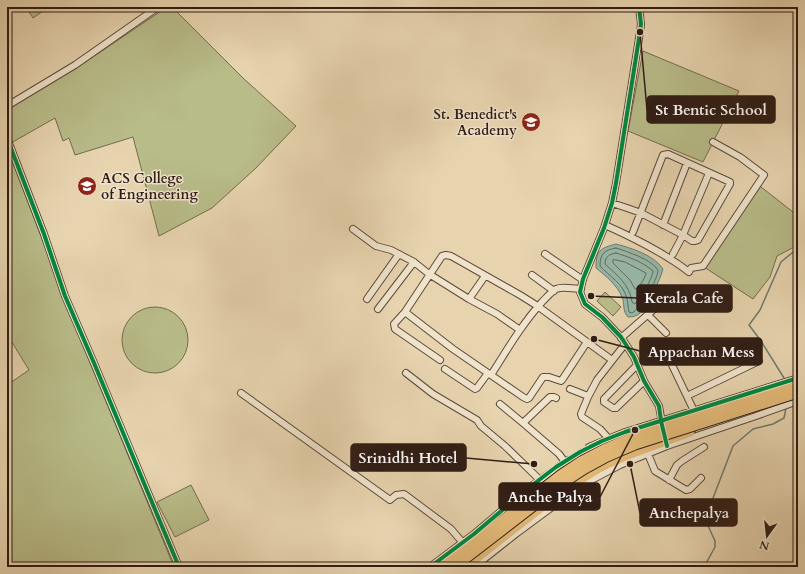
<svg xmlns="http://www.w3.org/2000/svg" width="805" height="574" viewBox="0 0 805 574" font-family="Cardo,serif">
	<rect width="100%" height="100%" fill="#e7d4af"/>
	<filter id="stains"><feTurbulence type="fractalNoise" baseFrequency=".005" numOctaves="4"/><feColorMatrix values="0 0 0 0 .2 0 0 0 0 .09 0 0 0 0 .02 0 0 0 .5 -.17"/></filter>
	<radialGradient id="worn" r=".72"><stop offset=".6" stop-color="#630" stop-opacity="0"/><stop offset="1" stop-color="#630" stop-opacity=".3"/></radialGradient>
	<!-- green -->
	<path fill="#b8bc89" stroke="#746c4f" d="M26,7H49L33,18Z
		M167,7H172L243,78L296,126L256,168L212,208L159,236L133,137L75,155L69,138L63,141L55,118L11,143L7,131V108L75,69Z
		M643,51L739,91L703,162L628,131Z
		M7,147L79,336L174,567H7V385L29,370L7,334Z
		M756,183L798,216V245L777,256L770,277L753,299L704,267Z
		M605,292L621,307L613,316L597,301Z
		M122 340a33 33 0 1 1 66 0a33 33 0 1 1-66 0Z
		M191,485L209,520L175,537L157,502Z"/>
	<!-- water -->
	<path fill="#97b8a8" stroke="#6d7a6d" d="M616,244C631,248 654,255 663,269C660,281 648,304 640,313C637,316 633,317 628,317C622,311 625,304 622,297C617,285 606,276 596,268C596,251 600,248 616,244Z"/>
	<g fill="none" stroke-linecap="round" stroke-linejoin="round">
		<!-- shore -->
		<path stroke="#636a5e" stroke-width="1" d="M616,248C628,252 651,259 658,270C657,281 642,307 632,313L629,312C628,307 628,303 627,299C624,284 609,276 600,266C600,253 605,250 616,248Z
			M616,253C629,257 643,262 653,271C652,280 641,296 635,304L632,302C630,285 617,275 605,264C605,256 610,254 616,253Z
			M616,260L625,262L646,273C645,278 641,284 637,289H635L630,280L613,263V260Z"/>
		<!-- stream -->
		<path stroke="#6d7a6d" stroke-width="1.5" d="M784,380V378L761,341L749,325L760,310L781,262L798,248
			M704,567L715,547V541L705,519L733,446L753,429L773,424L784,418L786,408"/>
		<defs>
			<path id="minor" d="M639,7L641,24L640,32L616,183L612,203L604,228L583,279L580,292L585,304L602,317L621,337L634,357L644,381L659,406L663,429
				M7,106L75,65L158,7
				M7,138L44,234L65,296L94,363L156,512L179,567
				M612,203L630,209L641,213L683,235L692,241H695L698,240L730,184V182L668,154L663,155L633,232
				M605,225C634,238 663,252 689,272L691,268L703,266L764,175L740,157L713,142
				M663,225L687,163
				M353,229L376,246L391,250L414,262L429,274L469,299L497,314L520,330
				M545,254L583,280
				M673,254L683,235L709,173
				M532,275L554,291
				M367,299L399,254
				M469,299L485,276
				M378,309L414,262
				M405,312L453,349L523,397L527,399L529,398L543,377H549L561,381L562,380L587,342
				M648,315L666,333
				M621,338L669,296
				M440,360L395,329L394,324L405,312L442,256L446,255L451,256L520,295L536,305L612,360
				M637,365L604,399V402L613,408H616L644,381
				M672,365L695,413
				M445,369L475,389L477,388L488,373
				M406,373L433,394L477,420L481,426L505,446L540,480
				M491,375C507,350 522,324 542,302C547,297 551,292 556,289C563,286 573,289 581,289
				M570,389L588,396
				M241,393L390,500L396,495L404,494L451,529L463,543
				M687,396L759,361
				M500,404L523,423L559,454L565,462
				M523,423L550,397H554L556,398
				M609,439L600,429L582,417L581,414L588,397L597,380L625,344
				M589,447L625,432L798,378
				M648,454L655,471L686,490L690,489L701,478
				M669,480L677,465L682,461L704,447
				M430,567L474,534L526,490L568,460
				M474,567L517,533L582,485L620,465L667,446L756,416L798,401"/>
			<path id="highway" d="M559,471L582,454L601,447
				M465,567L561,492L602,466L630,454L690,432"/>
		</defs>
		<!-- minor casing -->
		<use href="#minor" stroke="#5d4a3c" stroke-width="8"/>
		<!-- highway casing -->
		<use href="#highway" stroke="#2f1c15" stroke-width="11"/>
		<!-- minor -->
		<use href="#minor" stroke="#efe3cb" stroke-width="6"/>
		<!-- highway -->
		<use href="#highway" stroke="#e4ba78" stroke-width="9"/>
		<defs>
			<path id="highway-bridge" d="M442,567L560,475L581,461L604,449L632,437L798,384
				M455,567L565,482L585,469L607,457L635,445L798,393"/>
		</defs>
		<!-- highway-bridge casing -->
		<use href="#highway-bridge" stroke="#2f1c15" stroke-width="11" stroke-linecap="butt"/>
		<!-- highway-bridge -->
		<use href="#highway-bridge" stroke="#e4ba78" stroke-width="9"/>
		<defs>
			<path id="cycleway" d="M639,7L641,24L640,32L616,183L612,203L604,228L583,279L580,292L585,304L602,317L621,337L634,357L644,381L659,406L661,421L667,446
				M7,138L44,234L65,296L94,363L156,512L179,567
				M430,567L474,534L526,490L556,467L580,452L602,441L625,432L798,378"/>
		</defs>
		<!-- cycleway casing -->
		<use href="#cycleway" stroke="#efe3cb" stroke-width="6"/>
		<!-- cycleway -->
		<use href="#cycleway" stroke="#00873e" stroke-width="4"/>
	</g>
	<!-- icons -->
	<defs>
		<symbol id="university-disc" viewBox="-11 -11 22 22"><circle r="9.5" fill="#8f2418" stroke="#efe3cb"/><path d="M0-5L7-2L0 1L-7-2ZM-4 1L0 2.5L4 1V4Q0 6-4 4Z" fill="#fff"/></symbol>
	</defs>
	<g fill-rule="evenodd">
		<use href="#university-disc" x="520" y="111" width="22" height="22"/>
		<use href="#university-disc" x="76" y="175" width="22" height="22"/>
	</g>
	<g text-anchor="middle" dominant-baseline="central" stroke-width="3" stroke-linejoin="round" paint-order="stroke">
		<!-- poi labels -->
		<g font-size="14" font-weight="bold" fill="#2f1c15" stroke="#efe3cb" text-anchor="end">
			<text x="517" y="114">St. Benedict's<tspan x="517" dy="16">Academy</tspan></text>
			<text x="101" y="178" text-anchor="start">ACS College<tspan x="101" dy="16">of Engineering</tspan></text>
		</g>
	</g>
	<!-- callouts -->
	<path fill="none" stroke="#2f1c15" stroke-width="1.5" d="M640 32L647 110M591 296L637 298M594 339L640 351M534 464L466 458M635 430L600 497M630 464L640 513"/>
	<g fill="#2f1c15" stroke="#efe3cb" stroke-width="1.5">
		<circle cx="640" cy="32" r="4"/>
		<circle cx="591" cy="296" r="4"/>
		<circle cx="594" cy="339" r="4"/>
		<circle cx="534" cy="464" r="4"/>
		<circle cx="635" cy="430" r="4"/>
		<circle cx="630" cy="464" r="4"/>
	</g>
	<g fill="#2f1c15" stroke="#2f1c15" stroke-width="1.5">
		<rect x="647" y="96" width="128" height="27" rx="4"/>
		<rect x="637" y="285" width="95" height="27" rx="4"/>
		<rect x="640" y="338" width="122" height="27" rx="4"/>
		<rect x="351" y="444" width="115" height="27" rx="4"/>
		<rect x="499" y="483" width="101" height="27" rx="4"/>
		<rect x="640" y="499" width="97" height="27" rx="4"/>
	</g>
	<g font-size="15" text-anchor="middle" font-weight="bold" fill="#fff">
		<text x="711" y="115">St Bentic School</text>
		<text x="684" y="303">Kerala Cafe</text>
		<text x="701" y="357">Appachan Mess</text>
		<text x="408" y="463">Srinidhi Hotel</text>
		<text x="550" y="502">Anche Palya</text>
		<text x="689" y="518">Anchepalya</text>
	</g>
	<!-- margin -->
	<rect width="805" height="574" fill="none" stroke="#e7d4af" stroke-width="24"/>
	<rect x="8" y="8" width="789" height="558" fill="none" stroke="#2f1c15" stroke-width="2"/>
	<rect x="12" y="12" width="781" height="550" fill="none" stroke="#2f1c15"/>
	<!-- north arrow -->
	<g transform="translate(767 536) rotate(195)" stroke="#efe3cb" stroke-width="3" paint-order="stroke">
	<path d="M0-3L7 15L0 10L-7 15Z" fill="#2f1c15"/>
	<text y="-6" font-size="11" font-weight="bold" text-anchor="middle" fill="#2f1c15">N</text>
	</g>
	<rect width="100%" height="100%" filter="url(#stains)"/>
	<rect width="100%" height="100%" fill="url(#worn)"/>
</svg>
